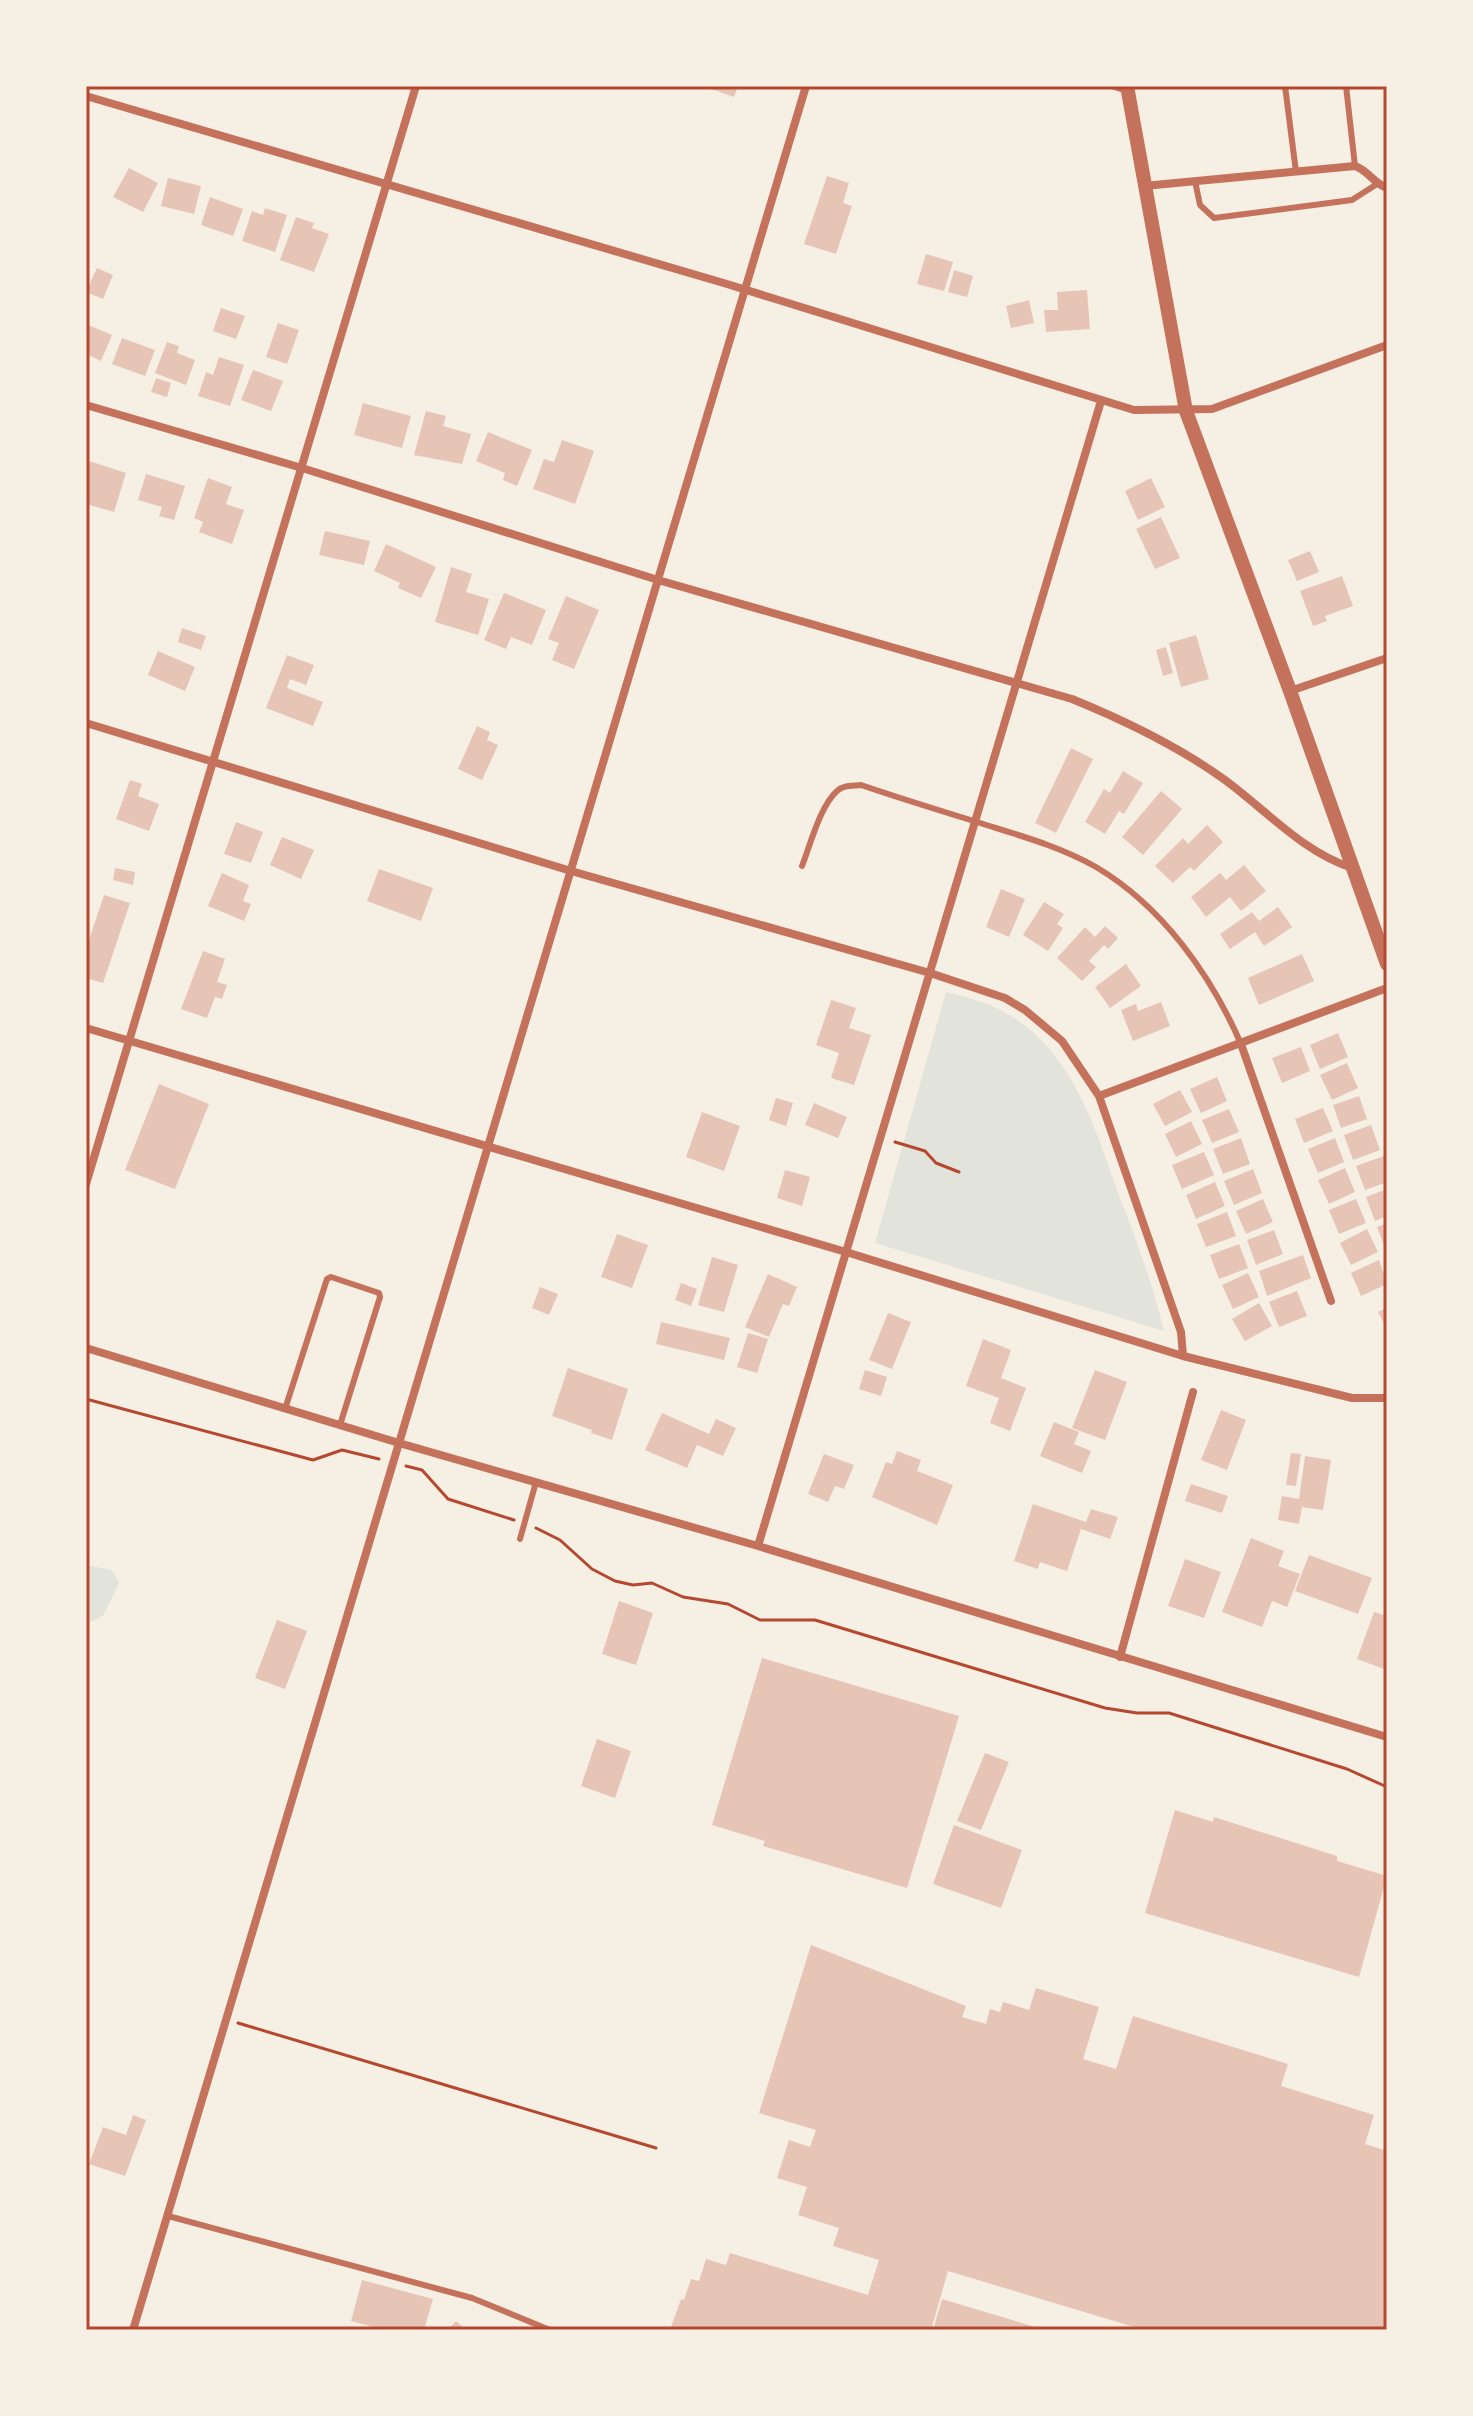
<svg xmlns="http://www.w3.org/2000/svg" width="1473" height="2416" viewBox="0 0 1473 2416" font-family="'IBM Plex Sans',sans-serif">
	<rect width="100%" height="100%" fill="#f6efe4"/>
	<!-- green -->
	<path fill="#e2e4dc" d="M946,992C975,999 1000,1006 1024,1025C1078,1066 1098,1137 1120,1198C1137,1242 1153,1285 1164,1331L875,1243Z
		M86,1565L112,1570L119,1583L103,1616L90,1622L86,1621Z"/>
	<!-- building -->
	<path fill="#e6c5b7" d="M703,86H738L734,97Z
		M129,168L158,183L143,212L113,197Z
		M827,176L849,183L843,203L852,206L836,254L804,244Z
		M168,178L201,186L194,214L161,206Z
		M210,197L243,209L233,236L201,225Z
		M265,208L287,215L275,252L242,241L252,211L263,215Z
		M296,217L314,223L312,228L329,234L314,272L280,260Z
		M926,254L953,262L944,291L917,284Z
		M97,268L113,275L103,299L86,292Z
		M954,270L973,276L967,297L948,292Z
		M1087,290L1090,329L1046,332L1044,310H1058L1057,292Z
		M1029,300L1034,323L1011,328L1006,306Z
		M221,308L245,316L236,339L213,331Z
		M278,323L299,330L287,364L266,357Z
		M86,324L112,335L101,361L86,354Z
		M122,338L155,350L145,376L112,364Z
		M167,342L179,346L177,353L195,360L186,385L155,373Z
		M219,357L244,365L230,406L198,396L206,372L213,375Z
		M253,370L283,381L271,411L241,400Z
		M156,378L171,383L167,397L151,392Z
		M363,403L411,416L402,448L354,435Z
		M426,411L446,416L443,426L471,434L462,464L414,455Z
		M488,432L532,450L517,486L503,480L505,473L476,461Z
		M562,440L594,451L575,504L533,489L544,459L554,462Z
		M86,460L126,473L114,512L86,504Z
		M146,474L185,486L174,520L159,516L162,507L138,500Z
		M208,478L232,487L226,504L244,510L232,544L199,532L203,522L194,518Z
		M1151,478L1165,507L1138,520L1125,491Z
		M1161,517L1180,558L1155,569L1136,529Z
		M325,531L370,541L364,565L319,555Z
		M386,544L436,567L421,598L398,588L400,583L374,571Z
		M1310,551L1319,572L1297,581L1288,560Z
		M451,567L472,574L466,592L489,599L478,635L435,622Z
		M1342,576L1353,606L1325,616L1327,621L1313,626L1300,591Z
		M504,593L546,610L532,645L511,637L506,649L484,640Z
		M566,596L599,610L574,669L552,660L559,643L548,639Z
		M182,628L206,636L201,650L178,642Z
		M1196,635L1209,679L1181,687L1169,643Z
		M1166,647L1173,673L1163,676L1156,650Z
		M158,651L195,667L185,691L148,675Z
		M287,655L314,665L306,685L290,679L287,688L323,702L313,726L266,708Z
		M477,726L490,732L487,740L498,745L482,780L458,769Z
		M1071,748L1093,759L1056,833L1035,823Z
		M1123,771L1143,783L1124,814L1119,811L1105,834L1085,822L1104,789L1110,793Z
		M130,780L142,784L138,796L159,804L149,831L116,819Z
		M1161,791L1182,809L1143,855L1122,837Z
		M236,822L263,832L251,863L224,854Z
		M1207,825L1223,842L1194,871L1190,867L1173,883L1155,866L1183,838L1188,844Z
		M282,837L314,850L301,879L270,865Z
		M1244,865L1266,891L1241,911L1230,897L1206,917L1191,897L1220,873L1226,880Z
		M115,868L135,872L133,885L113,880Z
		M379,869L433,888L421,921L367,901Z
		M222,873L249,885L243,901L251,904L244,921L208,906Z
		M1001,889L1025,899L1009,937L986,927Z
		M104,895L130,903L103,983L86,978V949Z
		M1044,902L1064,914L1057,924L1063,928L1048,951L1023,935Z
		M1278,907L1292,927L1264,946L1255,932L1230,949L1220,934L1252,912L1259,921Z
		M1105,926L1118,938L1108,949L1104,945L1089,961L1096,967L1082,981L1057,958L1085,927L1095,937Z
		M203,951L225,959L217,982L227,985L222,999L215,997L207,1018L181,1009Z
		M1302,954L1314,981L1259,1005L1248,978Z
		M1126,964L1141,986L1110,1008L1095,987Z
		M831,1000L856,1008L849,1028L871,1035L854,1085L831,1078L839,1053L816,1045Z
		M1161,1002L1170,1026L1133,1041L1121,1010L1136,1004L1138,1011Z
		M1338,1033L1348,1057L1320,1069L1310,1045Z
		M1301,1047L1310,1071L1282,1083L1272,1058Z
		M1347,1063L1358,1088L1332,1100L1320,1075Z
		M1217,1077L1227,1101L1201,1113L1190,1089Z
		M159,1084L209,1104L175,1189L125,1170Z
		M1180,1090L1192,1112L1165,1126L1153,1104Z
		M1359,1096L1367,1119L1341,1128L1333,1105Z
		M776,1098L793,1103L786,1126L769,1120Z
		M814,1103L847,1117L838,1138L805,1125Z
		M1323,1108L1333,1131L1304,1143L1295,1119Z
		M1229,1109L1239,1132L1212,1143L1202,1120Z
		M702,1112L740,1126L724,1171L686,1157Z
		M1191,1121L1202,1144L1176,1157L1165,1134Z
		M1371,1125L1380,1150L1353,1160L1344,1135Z
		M1241,1138L1250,1164L1223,1174L1213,1149Z
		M1335,1138L1344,1162L1318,1173L1308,1149Z
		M1204,1152L1214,1175L1182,1189L1172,1165Z
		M1384,1156L1387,1166V1182L1365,1190L1356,1166Z
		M1345,1168L1355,1192L1329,1204L1318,1180Z
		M1253,1169L1262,1193L1234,1205L1224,1181Z
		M785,1170L810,1177L802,1206L777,1198Z
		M1215,1182L1225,1206L1196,1219L1186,1195Z
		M1387,1189V1216L1375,1221L1366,1197Z
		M1263,1199L1273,1222L1246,1234L1236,1211Z
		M1356,1199L1366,1223L1339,1234L1329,1210Z
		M1227,1212L1236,1236L1206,1247L1197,1224Z
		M1387,1223V1253L1377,1227Z
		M1367,1229L1378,1252L1351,1265L1340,1243Z
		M1274,1230L1283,1254L1256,1265L1247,1240Z
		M617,1234L648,1245L632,1288L601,1277Z
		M1239,1244L1248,1268L1219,1279L1210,1255Z
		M1303,1255L1311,1278L1267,1296L1259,1271Z
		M712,1257L738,1265L724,1312L698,1305Z
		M1379,1260L1387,1284L1361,1296L1351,1273Z
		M1248,1273L1259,1297L1233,1309L1222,1285Z
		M768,1274L797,1287L789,1306L783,1304L769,1337L745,1327Z
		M681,1283L697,1289L691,1306L675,1300Z
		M540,1287L558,1294L549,1315L532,1308Z
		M1297,1291L1307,1316L1279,1327L1269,1302Z
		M1259,1303L1272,1326L1245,1341L1232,1319Z
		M1387,1308V1329L1378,1312Z
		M888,1313L911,1322L892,1369L869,1360Z
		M661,1322L730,1338L724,1360L656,1344Z
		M748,1333L768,1339L757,1373L737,1367Z
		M983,1339L1011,1350L1001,1378L1026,1388L1010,1431L990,1423L999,1398L966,1386Z
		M568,1368L628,1389L612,1440L591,1433L592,1430L552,1416Z
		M865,1370L887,1377L881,1396L859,1389Z
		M1095,1370L1127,1382L1105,1440L1072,1428Z
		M1221,1410L1246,1420L1227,1470L1201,1460Z
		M662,1413L709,1434L716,1419L736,1428L723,1456L697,1445L687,1468L645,1450Z
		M1054,1422L1079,1432L1074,1444L1091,1451L1082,1473L1040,1456Z
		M897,1451L921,1460L917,1471L953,1485L937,1525L872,1497L886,1462L892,1464Z
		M1291,1453L1301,1454L1296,1486L1286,1485Z
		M824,1454L854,1465L844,1489L835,1486L828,1502L808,1494Z
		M1305,1456L1331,1460L1323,1510L1302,1507L1299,1524L1278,1520L1282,1496L1299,1499Z
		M1191,1484L1228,1496L1222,1513L1185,1501Z
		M1033,1504L1086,1522L1091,1509L1118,1517L1110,1539L1081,1529L1067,1571L1040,1562L1038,1569L1014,1561Z
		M1251,1538L1284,1551L1278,1566L1300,1574L1287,1607L1272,1601L1262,1627L1222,1612Z
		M1309,1555L1372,1578L1358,1614L1295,1591Z
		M1185,1559L1221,1572L1204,1618L1168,1606Z
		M619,1601L653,1613L636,1665L602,1654Z
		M1374,1612L1387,1616V1670L1357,1659Z
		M277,1620L307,1631L285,1689L255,1678Z
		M762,1658L959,1716L907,1888L763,1846L765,1841L712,1825Z
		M597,1739L631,1751L615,1798L581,1786Z
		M985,1753L1009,1762L981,1830L957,1821Z
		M1175,1810L1213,1822L1214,1817L1337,1856V1861L1387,1876L1359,1977L1145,1913Z
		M954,1825L1022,1850L1001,1908L933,1884Z
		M811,1945L966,2006L962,2017L986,2024L990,2009L1000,2012L1003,2002L1029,2010L1036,1988L1099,2007L1083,2059L1116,2069L1133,2016L1288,2064L1281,2086L1374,2115L1365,2144L1387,2151V2330H1144L948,2271L931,2330H670L681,2299L684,2300L691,2279L699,2281L706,2259L726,2265L730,2253L868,2295L879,2260L833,2246L839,2228L798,2215L807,2187L777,2178L789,2140L810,2147L816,2130L759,2113Z
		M133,2115L146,2120L125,2176L89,2164L103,2127L126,2135Z
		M362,2280L433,2299L424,2330H385L351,2321Z
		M942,2299L1042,2329V2330H933Z
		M456,2321L466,2330H448Z"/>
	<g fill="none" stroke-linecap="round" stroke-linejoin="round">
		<!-- path -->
		<path stroke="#b5482f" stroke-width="3" d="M895,1142L925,1151L936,1163L959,1172
			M86,1399L313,1460L342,1450L379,1459
			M406,1466L422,1470L448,1499L514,1520
			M536,1528L560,1540L592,1569L615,1581L633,1585L652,1583L683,1597L728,1604L760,1620H815L1105,1708L1137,1713H1169L1347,1769L1387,1787
			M238,2023L656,2148"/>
		<!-- service -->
		<path stroke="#c5725c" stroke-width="6" d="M1285,86L1296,172
			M1346,86L1355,166
			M1195,181L1200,205L1214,218L1352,200L1377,184
			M802,866C810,846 820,806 837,791C843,785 852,786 861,785C899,798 938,810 977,822C1018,835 1059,846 1096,867C1162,906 1211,975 1241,1044
			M285,1409L327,1279L331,1277L379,1293L380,1297L340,1425
			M520,1539L536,1482
			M168,2216L472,2298L550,2330"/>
		<!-- minor -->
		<path stroke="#c5725c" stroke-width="8" d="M1115,86L1127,90
			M86,96L727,284L1134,410L1212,409L1387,345
			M1144,186L1355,166C1369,171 1373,183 1387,188
			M86,405L302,468L658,580L1072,699C1126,721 1178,746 1225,780C1267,811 1303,852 1352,868
			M1290,691L1387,658
			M86,723L571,871L930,973L1005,998L1025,1010L1062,1041L1099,1096L1181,1332L1183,1356
			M86,1028L846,1252L1183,1356L1352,1398H1387
			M1241,1044L1331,1301
			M1099,1096L1387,988
			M86,1184L416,86
			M86,1348L399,1443L758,1546L1387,1737
			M758,1546L1101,401
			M1120,1657L1193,1392
			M133,2330L806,86"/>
		<!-- tertiary -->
		<path stroke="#c5725c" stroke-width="14" d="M1127,86L1186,411L1290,691L1387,964"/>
	</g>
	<!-- border -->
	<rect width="1473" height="2416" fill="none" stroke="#f6efe4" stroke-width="176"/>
	<rect x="88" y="88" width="1297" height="2240" fill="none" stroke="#b5482f" stroke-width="3"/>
</svg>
